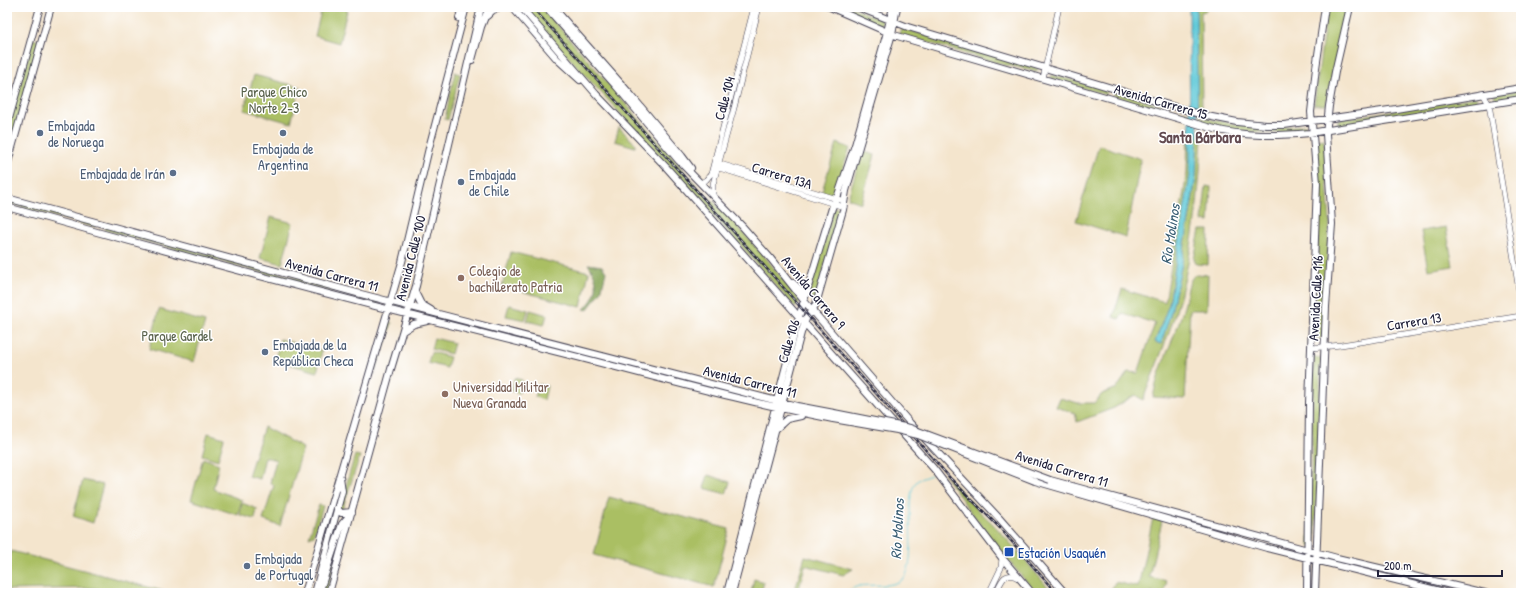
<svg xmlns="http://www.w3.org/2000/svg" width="1528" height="600" viewBox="0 0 1528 600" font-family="'Patrick Hand',sans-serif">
	<rect width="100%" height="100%" fill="#fff"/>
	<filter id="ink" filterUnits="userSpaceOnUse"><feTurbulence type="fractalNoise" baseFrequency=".025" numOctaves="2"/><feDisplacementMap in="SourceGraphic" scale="8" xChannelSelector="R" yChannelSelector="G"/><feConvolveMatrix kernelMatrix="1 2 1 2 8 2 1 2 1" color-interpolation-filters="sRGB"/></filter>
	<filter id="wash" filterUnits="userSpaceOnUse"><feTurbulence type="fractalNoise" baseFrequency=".012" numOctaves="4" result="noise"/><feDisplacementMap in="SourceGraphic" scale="16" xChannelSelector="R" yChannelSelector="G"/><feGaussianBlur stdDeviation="0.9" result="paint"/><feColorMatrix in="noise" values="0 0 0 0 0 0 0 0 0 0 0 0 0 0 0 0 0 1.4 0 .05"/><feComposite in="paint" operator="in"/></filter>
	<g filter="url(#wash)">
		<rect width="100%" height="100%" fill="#f4e5cd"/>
		<!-- green -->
		<path fill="#aabf63" stroke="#66704f" d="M322,7H348L339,43L315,36Z
			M523,7H540L559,27L697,186L731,219L765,257L800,301L795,308C707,206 614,108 523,7Z
			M837,7H851L883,21L880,26Z
			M1196,7H1206V11L1201,12L1202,110L1197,107Z
			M1327,7H1347L1326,105H1314Z
			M901,28L1037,68L1038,70L1036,72L1018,67L1004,65L899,34Z
			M33,39L39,41L7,156V132Z
			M455,72L460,74L448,120L445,119Z
			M254,75L300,87L291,123L244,110Z
			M1052,75L1108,89L1106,92V95L1052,79L1051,76Z
			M1521,90V96L1496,100L1494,94Z
			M1114,93L1134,97L1190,114V119L1132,103L1125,99L1113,95Z
			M1476,97L1479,103L1338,126V120Z
			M1197,116C1234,126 1268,129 1306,125V131L1284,133L1235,131L1197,122Z
			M619,127L636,145L635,147L615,141Z
			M1188,128H1190V174L1169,304L1155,342L1161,344L1171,312L1181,268L1196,177L1198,131L1202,133C1200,191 1193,255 1176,311C1167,341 1154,370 1143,400L1135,395L1114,408L1077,422L1075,413L1056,407L1060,398L1078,403H1094L1102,394L1117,388L1128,372L1138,373L1155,323L1123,314L1119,319L1113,317L1122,289L1165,302L1187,173Z
			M1324,139L1330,222L1322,338H1316L1319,189L1316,140Z
			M837,143L850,148L834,196L822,191Z
			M1099,145L1141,159L1126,237L1076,221Z
			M862,151L875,155L861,203L848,198Z
			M1206,186L1211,187L1209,222L1202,221Z
			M9,200L95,223L94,227L8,203Z
			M834,207L841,209L816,297L813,299L809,294Z
			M271,217L293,223L282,264L260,258Z
			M106,226L380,301L379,304L105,230Z
			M1446,227L1453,266L1428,270L1421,231Z
			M1200,230H1209L1208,265L1196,264L1194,259Z
			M511,252L589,272L581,307L502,286Z
			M1196,274L1208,275L1207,310H1190L1185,399L1153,397C1159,364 1177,335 1185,303C1187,294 1188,279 1196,274Z
			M509,305L528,310L525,320L506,316Z
			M159,309L205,322L194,362L149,349Z
			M530,310L547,315L544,325L527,321Z
			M387,321L392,323L375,374L376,362Z
			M434,338L454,343L451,354L431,349Z
			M280,339L322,351L317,372L275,360Z
			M431,352L450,357L447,368L428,363Z
			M1314,357L1321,358L1315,546H1309Z
			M514,378L522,380L519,393L511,391Z
			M539,384L547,386L544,400L535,397Z
			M264,427L303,448L280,526L263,520L274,485L270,483L276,460L265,457L260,479L248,476Z
			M208,433L224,438L218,460L202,455Z
			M355,455L360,456L342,510L339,509Z
			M203,458L219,464L213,489L242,500L238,515L191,500Z
			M943,473L976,508L991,522L1006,538L1053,593H1036C1002,554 972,515 943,473Z
			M708,475L730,482L726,494L704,488Z
			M83,480L103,485L93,523L73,516Z
			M609,497L729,529L714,587L594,555Z
			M242,503L257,509L255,519L240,515Z
			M319,505L323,506L314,535L309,537Z
			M1153,518L1162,521L1149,577L1167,581L1164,593H1110L1115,582L1138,587Z
			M346,525L326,593H321L342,530Z
			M11,551L163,591L172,593H112L94,588L7,590V564Z
			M805,556L853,569L843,575L805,565L798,593H794Z
			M754,579L764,582L761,593L751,592Z"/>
		<!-- forest -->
		<path fill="#87a659" stroke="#54644a" d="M588,264L602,266L606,272L601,292L587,310L584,309C599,295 600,281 588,264Z"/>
		<!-- water -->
		<path fill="#5ec9d8" stroke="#40768a" d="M1189,7H1196L1198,131L1196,177L1181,268L1171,312L1161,344L1155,342L1169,304L1190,174Z"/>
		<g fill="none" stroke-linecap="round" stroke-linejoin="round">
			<!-- stream -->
			<path stroke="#5ec9d8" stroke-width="1" d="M845,593C849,591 854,587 859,586C870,584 895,588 903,579C920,561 901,496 917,481C920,478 927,477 931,475"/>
		</g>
	</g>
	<g filter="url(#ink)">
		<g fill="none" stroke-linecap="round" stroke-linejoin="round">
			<defs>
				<path id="minor" d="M1043,78L1059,7
					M1483,94L1489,104L1521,303
					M717,163L844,201
					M716,167L844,207
					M701,183L706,180L711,174L754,7
					M713,196V184L734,108L759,7
					M1312,348L1341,345L1521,316
					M989,593L1001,568L1002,558
					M996,593C1001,582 1004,570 1018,578"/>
				<path id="major" d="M512,7L557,59L580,80
					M521,7L596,94L666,167L934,469L1002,558L1032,593
					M546,7L616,86L679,161L742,226L771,259L805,302L910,423L999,518L1065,593
					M553,7L631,95L682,156L691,168
					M830,7L894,35L1211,128C1244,137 1276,136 1310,133L1521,99
					M857,7L908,27L1202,115L1237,122L1266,125H1284L1396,109L1521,88
					M487,16L493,10L504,7
					M459,18L462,7
					M472,60L481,27L489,7
					M7,126L40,7
					M7,166L51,7
					M7,198L357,293L797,406L834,413
					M7,207C188,258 371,306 554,351C646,374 739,401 833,419
					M793,283L803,292L808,291
					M415,292L421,304L431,310
					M403,331L414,324L427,321
					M777,428L787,419L801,416
					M1050,480L1337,558L1485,593
					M1035,481L1267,548L1448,593
					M337,508L341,513L352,512
					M305,593L402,262L429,148L466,7
					M315,593L342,491L340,477
					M319,593L342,524L350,515
					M329,593L391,369L416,286L481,7
					M727,593L796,327L832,208L838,195L855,145L887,32L893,7
					M732,593L801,333L806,319L816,304L843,210L846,191L892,34L897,7
					M1307,593L1309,403L1317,183L1311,112L1316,68L1325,7
					M1315,593L1326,307L1332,224L1326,134L1329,106L1335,72L1350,7"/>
			</defs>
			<!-- minor casing -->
			<use href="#minor" stroke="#423f51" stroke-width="6"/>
			<!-- major casing -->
			<use href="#major" stroke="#423f51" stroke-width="8"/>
			<!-- minor -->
			<use href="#minor" stroke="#fff" stroke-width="5"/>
			<!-- major -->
			<use href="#major" stroke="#fff" stroke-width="6"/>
			<defs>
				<path id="rail" d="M532,7L775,278L951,479L1000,528L1056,593"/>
			</defs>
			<!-- rail casing -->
			<use href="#rail" stroke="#22223b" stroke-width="2.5"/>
			<!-- rail -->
			<use href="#rail" stroke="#fff" stroke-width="1" stroke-dasharray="3" stroke-linecap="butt"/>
			<defs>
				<path id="major-bridge" d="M834,413L910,428L1050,480
					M833,419L897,430L918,435L1035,481"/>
			</defs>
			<!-- major-bridge casing -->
			<use href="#major-bridge" stroke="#423f51" stroke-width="8" stroke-linecap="butt"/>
			<!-- major-bridge -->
			<use href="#major-bridge" stroke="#fff" stroke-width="6"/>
		</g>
	</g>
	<!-- markers -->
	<g fill="#5c6f8a" stroke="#fff" stroke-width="1.5">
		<circle cx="40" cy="133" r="4"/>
		<circle cx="283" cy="133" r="4"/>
		<circle cx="173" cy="173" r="4"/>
		<circle cx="461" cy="182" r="4"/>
		<circle cx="265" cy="352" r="4"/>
		<circle cx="247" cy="566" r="4"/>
	</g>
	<g fill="#8d6e63" stroke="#fff" stroke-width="1.5">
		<circle cx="461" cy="278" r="4"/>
		<circle cx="445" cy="394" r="4"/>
	</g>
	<rect fill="#1a4fb4" stroke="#fff" stroke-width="1.5" x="1004" y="547" width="10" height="10" rx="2"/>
	<g text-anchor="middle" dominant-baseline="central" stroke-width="3" stroke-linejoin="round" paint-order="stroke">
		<!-- park labels -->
		<g font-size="14" fill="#58614b" stroke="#fff">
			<text x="274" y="91">Parque Chico<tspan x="274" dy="16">Norte 2-3</tspan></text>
			<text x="177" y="335">Parque Gardel</text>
		</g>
		<!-- street labels -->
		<g font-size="14" fill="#22223b" stroke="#fff">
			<text transform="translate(724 98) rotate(-75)">Calle 104</text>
			<text transform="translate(1161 101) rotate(16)">Avenida Carrera 15</text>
			<text transform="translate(782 175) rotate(17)">Carrera 13A</text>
			<text transform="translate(410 258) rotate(-76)">Avenida Calle 100</text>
			<text transform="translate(332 274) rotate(15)">Avenida Carrera 11</text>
			<text transform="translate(814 292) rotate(50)">Avenida Carrera 9</text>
			<text transform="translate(1315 298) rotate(-87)">Avenida Calle 116</text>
			<text transform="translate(1414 321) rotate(-9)">Carrera 13</text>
			<text transform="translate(788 341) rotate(-73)">Calle 106</text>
			<text transform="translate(750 381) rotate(14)">Avenida Carrera 11</text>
			<text transform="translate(1062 468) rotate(17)">Avenida Carrera 11</text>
		</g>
		<!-- service labels -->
		<g font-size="14" fill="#4e5e75" stroke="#fff" text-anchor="start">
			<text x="48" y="125">Embajada<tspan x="48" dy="16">de Noruega</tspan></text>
			<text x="283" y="148" text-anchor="middle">Embajada de<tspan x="283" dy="16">Argentina</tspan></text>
			<text x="165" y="173" text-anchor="end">Embajada de Irán</text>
			<text x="469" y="174">Embajada<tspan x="469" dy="16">de Chile</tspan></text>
			<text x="273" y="344">Embajada de la<tspan x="273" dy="16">República Checa</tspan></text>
			<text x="255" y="558">Embajada<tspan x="255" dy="16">de Portugal</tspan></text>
		</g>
		<!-- education labels -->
		<g font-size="14" fill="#785e54" stroke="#fff" text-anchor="start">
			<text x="469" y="270">Colegio de<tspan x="469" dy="16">bachillerato Patria</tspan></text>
			<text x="453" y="386">Universidad Militar<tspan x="453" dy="16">Nueva Granada</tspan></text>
		</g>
		<!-- transit labels -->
		<g font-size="14" fill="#164399" stroke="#fff" text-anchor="start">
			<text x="1018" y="552">Estación Usaquén</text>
		</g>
		<!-- water labels -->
		<g font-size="15" font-style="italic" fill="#375c72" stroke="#fff">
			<text transform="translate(1170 234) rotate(-81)">Río Molinos</text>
			<text transform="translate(897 529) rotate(-87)">Río Molinos</text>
		</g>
		<!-- quarter labels -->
		<g font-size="16" font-weight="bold" fill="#634b51" stroke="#fff">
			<text x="1200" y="137">Santa Bárbara</text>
		</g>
	</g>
	<!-- margin -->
	<rect width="1528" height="600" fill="none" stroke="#fff" stroke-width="24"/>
	<!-- scale -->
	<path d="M1378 570v6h124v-6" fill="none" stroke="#22223b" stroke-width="2"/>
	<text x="1384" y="570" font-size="12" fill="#22223b" stroke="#ffffff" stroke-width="3" paint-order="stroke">200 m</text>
</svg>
